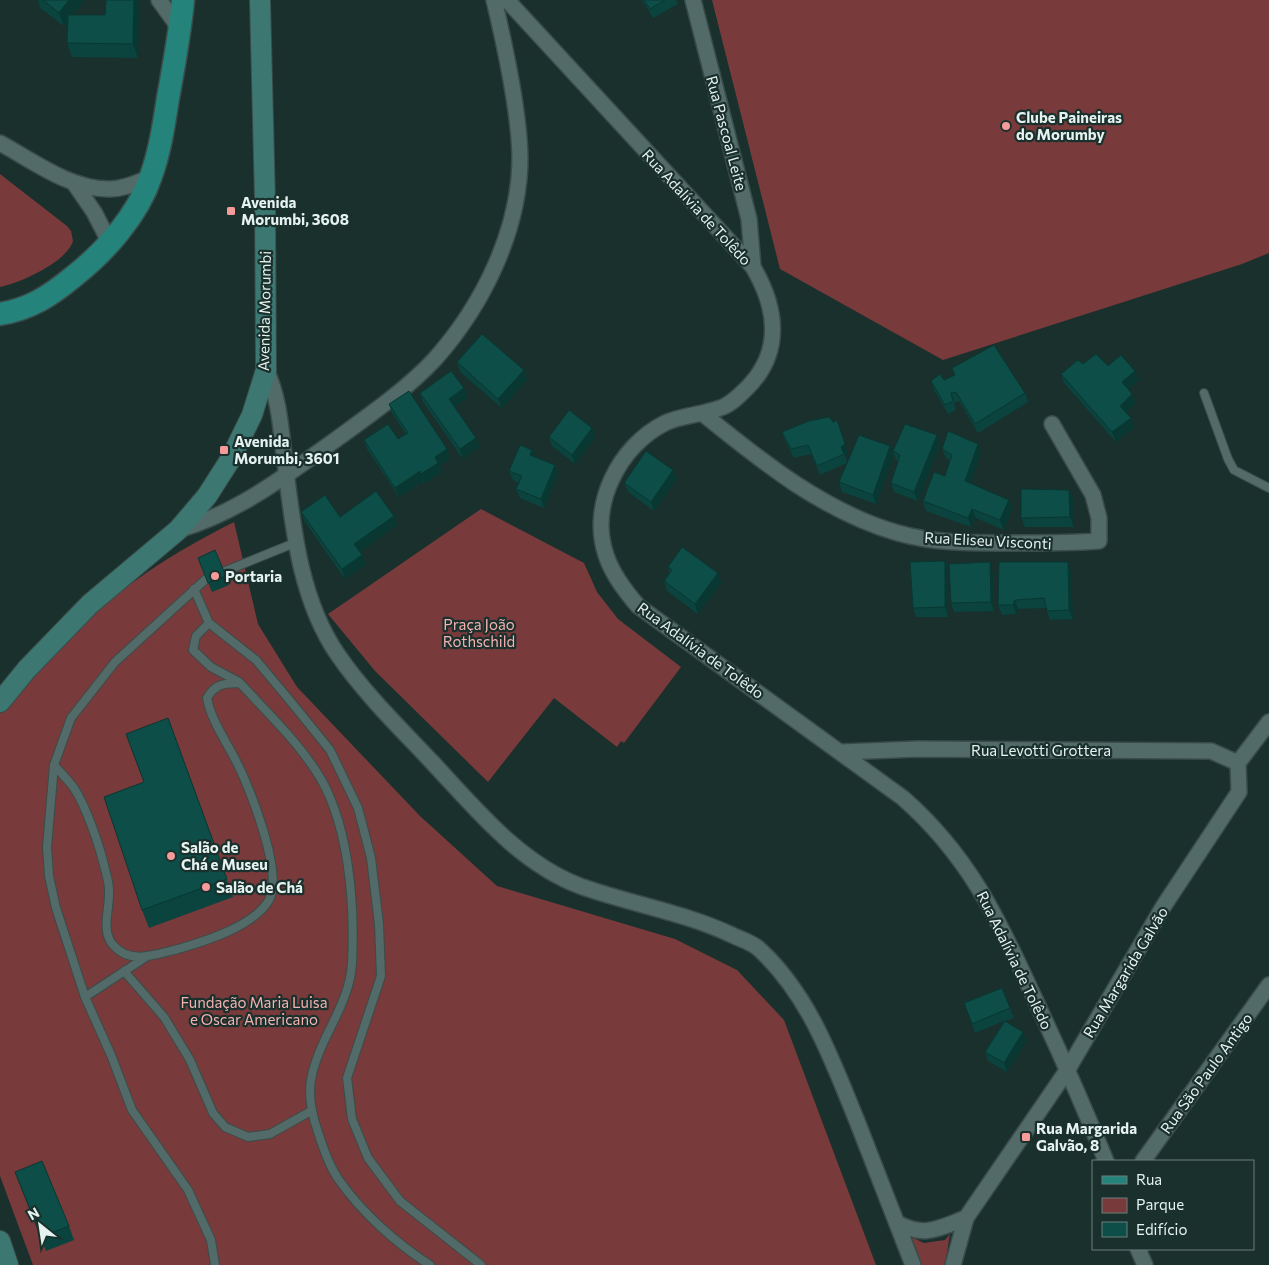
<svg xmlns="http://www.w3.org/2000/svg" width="1269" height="1265" viewBox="0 0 1269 1265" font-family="Commissioner,sans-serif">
	<rect width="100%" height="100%" fill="#1a302d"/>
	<!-- green -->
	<path fill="#793a3b" d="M712,0H1269V253L1242,264L943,360L780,269Z
		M0,174L67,226L71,231L73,241C67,262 20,283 0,287Z
		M481,509L584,563L597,592L618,619L681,667L624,743L621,741L617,747L554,698L488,782L375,671L328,614Z
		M234,522L258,624L297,687L420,816L497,886L675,939L737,970L784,1020L876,1265H33L0,1176V712C13,688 29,674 49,654C106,597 162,558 234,522Z
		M950,1234L945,1265H922L911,1237L924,1243L945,1240Z"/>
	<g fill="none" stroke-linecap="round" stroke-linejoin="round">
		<defs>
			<path id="service" d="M1204,393L1228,459L1234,470L1269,488
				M223,572L297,542
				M206,579L115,662L71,718L54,765L47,847L49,876L56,908L85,997L111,1055L132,1110L188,1190L211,1240L215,1265
				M194,589L209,623
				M239,682L211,667L193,650L196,636L209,623L256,660L287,697L330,750L358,808L371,858L379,924L381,976L347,1078L352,1119L368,1158L400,1201L481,1265
				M54,765C61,773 68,780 74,788C86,806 100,847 105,869C107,876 109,884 109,891C110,909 100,932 114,946C131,965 157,954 178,949C206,941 254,926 269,900C284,875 250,788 237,763C227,742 211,721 207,698C215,684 224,683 240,683C265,710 293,737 314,768C349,818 355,903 352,963C350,1005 318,1039 311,1080C308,1098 312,1115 318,1132C323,1148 329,1166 339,1180C362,1213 397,1244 430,1265
				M124,971L164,1017L190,1060L213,1113L225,1127L248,1137L270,1134L311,1111
				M85,997L146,957"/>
			<path id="minor" d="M159,0L180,29
				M507,0L753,267C777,308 783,352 747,388C739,396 730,405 720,408C702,415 682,415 665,423C619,446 589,505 606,555C612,574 625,591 638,606L903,798C968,855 998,918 1033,995C1059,1050 1083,1105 1106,1161
				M693,0L749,219L753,267
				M0,143C33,161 71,190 110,189C125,189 138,182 151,177
				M74,183L94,212L110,243
				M266,370C280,399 281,432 285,463C293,528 300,600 338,655C365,694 399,727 432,762C475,808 519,863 580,886C630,904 683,912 732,935C740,939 751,942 758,948C809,994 832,1060 857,1121C876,1169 894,1217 913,1265
				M702,413C761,461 824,512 898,533C936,544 976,543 1015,543C1043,543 1071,543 1099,541V518L1093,495L1052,424
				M178,530C238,513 288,474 338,438C371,414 407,389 435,359C483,305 520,230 520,157C519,110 505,46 494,0
				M841,752L918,749L1211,751L1238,763
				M1143,1161L1269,985
				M897,1223C925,1238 939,1228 966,1218
				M1138,1249L1145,1265
				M953,1265L966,1218L1068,1069L1163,907L1239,792L1238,763L1269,722"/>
			<path id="secondary" d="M0,702L27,669L90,604L178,530L207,496L230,460L252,415L266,370L265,200L260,0
				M0,1241L8,1265"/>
			<path id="primary" d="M0,314C30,309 50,296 73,277C105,252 138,215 151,176C160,151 164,124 168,98C174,65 180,33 183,0"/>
		</defs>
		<!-- service casing -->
		<use href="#service" stroke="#394c4a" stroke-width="10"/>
		<!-- minor casing -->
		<use href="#minor" stroke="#394c4a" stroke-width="18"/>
		<!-- secondary casing -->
		<use href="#secondary" stroke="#394c4a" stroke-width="22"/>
		<!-- primary casing -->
		<use href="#primary" stroke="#394c4a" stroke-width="25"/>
		<!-- service -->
		<use href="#service" stroke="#536b68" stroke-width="8"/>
		<!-- minor -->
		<use href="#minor" stroke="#536b68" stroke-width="15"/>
		<!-- secondary -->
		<use href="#secondary" stroke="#3c7772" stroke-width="20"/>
		<!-- primary -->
		<use href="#primary" stroke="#24847c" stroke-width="22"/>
	</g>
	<!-- wall -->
	<path fill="#0b433e" d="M38,0H85L73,15H105L106,0H138L139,3L138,58L72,57L67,43L68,22L64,26L40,8Z
		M642,0H676L678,4L653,18Z
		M457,362L524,370L527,380L502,408L460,372Z
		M1083,364L1108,366L1135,371L1139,380L1128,389L1132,394L1136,403L1126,412L1131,418L1134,427L1116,442L1064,383L1061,374Z
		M952,368L1025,393L1028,402L978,433L959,401L954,403L956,410L948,414L934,390L931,381L944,380L954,375Z
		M420,393L467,398L454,407L476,438L479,447L463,459L423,402Z
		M389,404L450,458L440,466L442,472L425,483L423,481L399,497L367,449L364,440L398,439L406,434L392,413Z
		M782,432L848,454L845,456L847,462L890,446L894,456L876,504L842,492L839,482L847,463L820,475L811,454L794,458L785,441Z
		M549,437H596L575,464L552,446Z
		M940,444L918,501L894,492L891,483L898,461L896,460L893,451Z
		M942,449L981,453L971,483L1012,509L1004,530L976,518L971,527L926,511L923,501L945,476L950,461L946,458Z
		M532,450L535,457L555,465L558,474L544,508L520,498L516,489L519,483L513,480L509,471Z
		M673,470L677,479L654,511L628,492L624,483Z
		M1069,490L1073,499L1074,527H1025L1021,518Z
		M301,512L340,517L394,516L397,525L360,552L362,555L366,564L345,579L305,522Z
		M198,558L226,576L229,585L212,592Z
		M945,561L948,570V617H916L913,608Z
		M668,567L718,573L721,583L698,614L667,591L664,581L670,573Z
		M993,572L994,611L954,612L951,603Z
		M1071,572L1073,619L1050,620L1046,608L1018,609L1016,614L1002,615L998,605Z
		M168,718L233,897L149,928L142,910L144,782Z
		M1002,988L1014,1018L1005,1021L1023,1032L1026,1042L1007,1072L988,1061L985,1052L1004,1021L975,1033L964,1003Z
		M15,1172L69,1226L74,1240L46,1251Z"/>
	<!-- shaded-wall -->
	<path fill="#093732" d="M69,0H85L64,26L59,13Z
		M134,0H138L139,3L138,58L133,44Z
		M524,370L527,380L502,408L498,399Z
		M1135,371L1139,380L1126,392L1122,382Z
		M464,388L467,398L452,409L449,399Z
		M1132,394L1136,403L1123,415L1120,406Z
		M1131,418L1134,427L1116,442L1112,432Z
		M837,420L848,454L845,456L841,447Z
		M592,428L596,437L575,464L572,455Z
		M937,435L940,444L918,501L914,492Z
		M476,438L479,447L463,459L460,449Z
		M978,444L981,453L969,490L965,481Z
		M890,446L894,456L876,504L873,495Z
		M447,449L450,458L440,466L442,472L425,483L421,474L435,457Z
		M532,450L536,459L530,455Z
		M555,465L558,474L544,508L541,499Z
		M673,470L677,479L654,511L651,502Z
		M420,471L423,481L399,497L395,488Z
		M1069,490L1073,499L1074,527L1070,517Z
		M1009,500L1012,509L1004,530L1000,520Z
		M972,509L976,518L971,527L968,518Z
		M394,516L397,525L358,553L354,544Z
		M362,555L366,564L345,579L342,569Z
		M945,561L948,570V617L945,607Z
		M990,562L993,572L994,611L991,602Z
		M1068,562L1071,572L1073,619L1069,610Z
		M718,573L721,583L698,614L695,604Z
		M1015,600L1018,609L1016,614L1013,605Z
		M1023,1032L1026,1042L1007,1072L1004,1063Z"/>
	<!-- building -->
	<path fill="#0d4e48" stroke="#093732" d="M43,0H69L59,13Z
		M106,0H134L133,44L67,43L68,15H105Z
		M644,0H665L650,9Z
		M482,334L524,370L498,399L457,362Z
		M994,345L1025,393L975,424L956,392L951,393L953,401L945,405L931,381L940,374L944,380L955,375L952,368Z
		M1096,354L1108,366L1121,355L1135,371L1122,382L1132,394L1120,406L1131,418L1112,432L1061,374L1078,360L1083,364Z
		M451,371L464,388L449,399L476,438L460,449L420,393Z
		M409,391L447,449L435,457L438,463L421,474L420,471L395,488L364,440L388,424L398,439L408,433L389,404Z
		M569,410L592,428L572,455L549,437Z
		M829,417L833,422L837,420L845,444L841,447L844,454L817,466L808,445L791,449L782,432L809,421Z
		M905,424L937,435L914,492L891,483L900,455L893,451Z
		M948,431L978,444L965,481L1009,500L1000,520L972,509L968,518L923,501L934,472L945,476L952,455L942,449Z
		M859,435L890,446L873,495L839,482Z
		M520,445L532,450L530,455L555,465L541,499L516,489L522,476L509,471Z
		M646,451L673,470L651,502L624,483Z
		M1021,489L1069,490L1070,517L1021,518Z
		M376,491L394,516L354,544L362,555L342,569L301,512L325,495L340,517Z
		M682,547L718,573L695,604L664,581L672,570L668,567Z
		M215,550L226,576L208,583L198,558Z
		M945,561V607L913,608L910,562Z
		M990,562L991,602L951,603L949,564Z
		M999,562H1068L1069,610L1047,611L1044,598L1015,600L1013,605H998Z
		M168,718L227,879L142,910L104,797L144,782L126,734Z
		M1002,988L1010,1008L972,1024L964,1003Z
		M1005,1021L1023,1032L1004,1063L985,1052Z
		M42,1161L69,1226L41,1237L15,1172Z"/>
	<!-- markers -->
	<g fill="#f59b9a" stroke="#1a302d" stroke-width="2">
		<circle cx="1006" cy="126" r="5"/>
		<rect x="226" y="206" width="10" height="10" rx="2.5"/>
		<rect x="219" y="445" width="10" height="10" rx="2.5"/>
		<circle cx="215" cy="576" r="5"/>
		<circle cx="171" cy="856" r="5"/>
		<circle cx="206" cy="887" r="5"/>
		<rect x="1021" y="1132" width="10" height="10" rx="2.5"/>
	</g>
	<g text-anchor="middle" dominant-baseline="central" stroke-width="4.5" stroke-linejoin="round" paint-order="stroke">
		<!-- poi labels -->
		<g font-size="15" font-weight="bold" fill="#e5f2f0" stroke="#1a302d" text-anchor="start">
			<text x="1016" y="117">Clube Paineiras<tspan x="1016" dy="17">do Morumby</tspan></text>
			<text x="241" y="202">Avenida<tspan x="241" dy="17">Morumbi, 3608</tspan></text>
			<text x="234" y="441">Avenida<tspan x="234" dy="17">Morumbi, 3601</tspan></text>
			<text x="225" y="576">Portaria</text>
			<text x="181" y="847">Salão de<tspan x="181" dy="17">Chá e Museu</tspan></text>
			<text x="216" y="887">Salão de Chá</text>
			<text x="1036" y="1128">Rua Margarida<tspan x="1036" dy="17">Galvão, 8</tspan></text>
		</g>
		<!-- street labels -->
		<g font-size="15" fill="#e5f2f0" stroke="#1a302d">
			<text transform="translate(727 133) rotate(75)">Rua Pascoal Leite</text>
			<text transform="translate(697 207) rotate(47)">Rua Adalívia de Tolêdo</text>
			<text transform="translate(264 311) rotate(-89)">Avenida Morumbi</text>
			<text transform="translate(988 540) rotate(3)">Rua Eliseu Visconti</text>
			<text transform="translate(701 650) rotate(36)">Rua Adalívia de Tolêdo</text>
			<text x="1041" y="750">Rua Levotti Grottera</text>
			<text transform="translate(1015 960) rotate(64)">Rua Adalívia de Tolêdo</text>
			<text transform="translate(1125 972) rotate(-59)">Rua Margarida Galvão</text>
			<text transform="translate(1206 1073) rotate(-54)">Rua São Paulo Antigo</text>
		</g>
		<!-- park labels -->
		<g font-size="15" fill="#f5b1b0" stroke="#1a302d">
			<text x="479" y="624">Praça João<tspan x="479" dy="17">Rothschild</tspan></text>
			<text x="254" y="1002">Fundação Maria Luisa<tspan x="254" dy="17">e Oscar Americano</tspan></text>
		</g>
	</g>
	<!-- legend -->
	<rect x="1092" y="1160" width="162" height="90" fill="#1a302d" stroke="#6b7e7b"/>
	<rect x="1102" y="1176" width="25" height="8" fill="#24847c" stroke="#6b7e7b"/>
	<text x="1136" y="1185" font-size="15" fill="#e5f2f0">Rua</text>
	<rect x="1102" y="1198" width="25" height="15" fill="#793a3b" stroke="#6b7e7b"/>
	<text x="1136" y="1210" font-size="15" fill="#e5f2f0">Parque</text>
	<rect x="1102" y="1222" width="25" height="15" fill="#0d4e48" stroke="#6b7e7b"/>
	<text x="1136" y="1235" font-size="15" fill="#e5f2f0">Edifício</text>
	<!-- north arrow -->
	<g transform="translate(40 1225) rotate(330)" stroke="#1a302d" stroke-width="4" paint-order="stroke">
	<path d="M0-4L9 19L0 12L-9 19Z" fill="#e5f2f0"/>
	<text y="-8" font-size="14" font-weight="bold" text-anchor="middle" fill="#e5f2f0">N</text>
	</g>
</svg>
